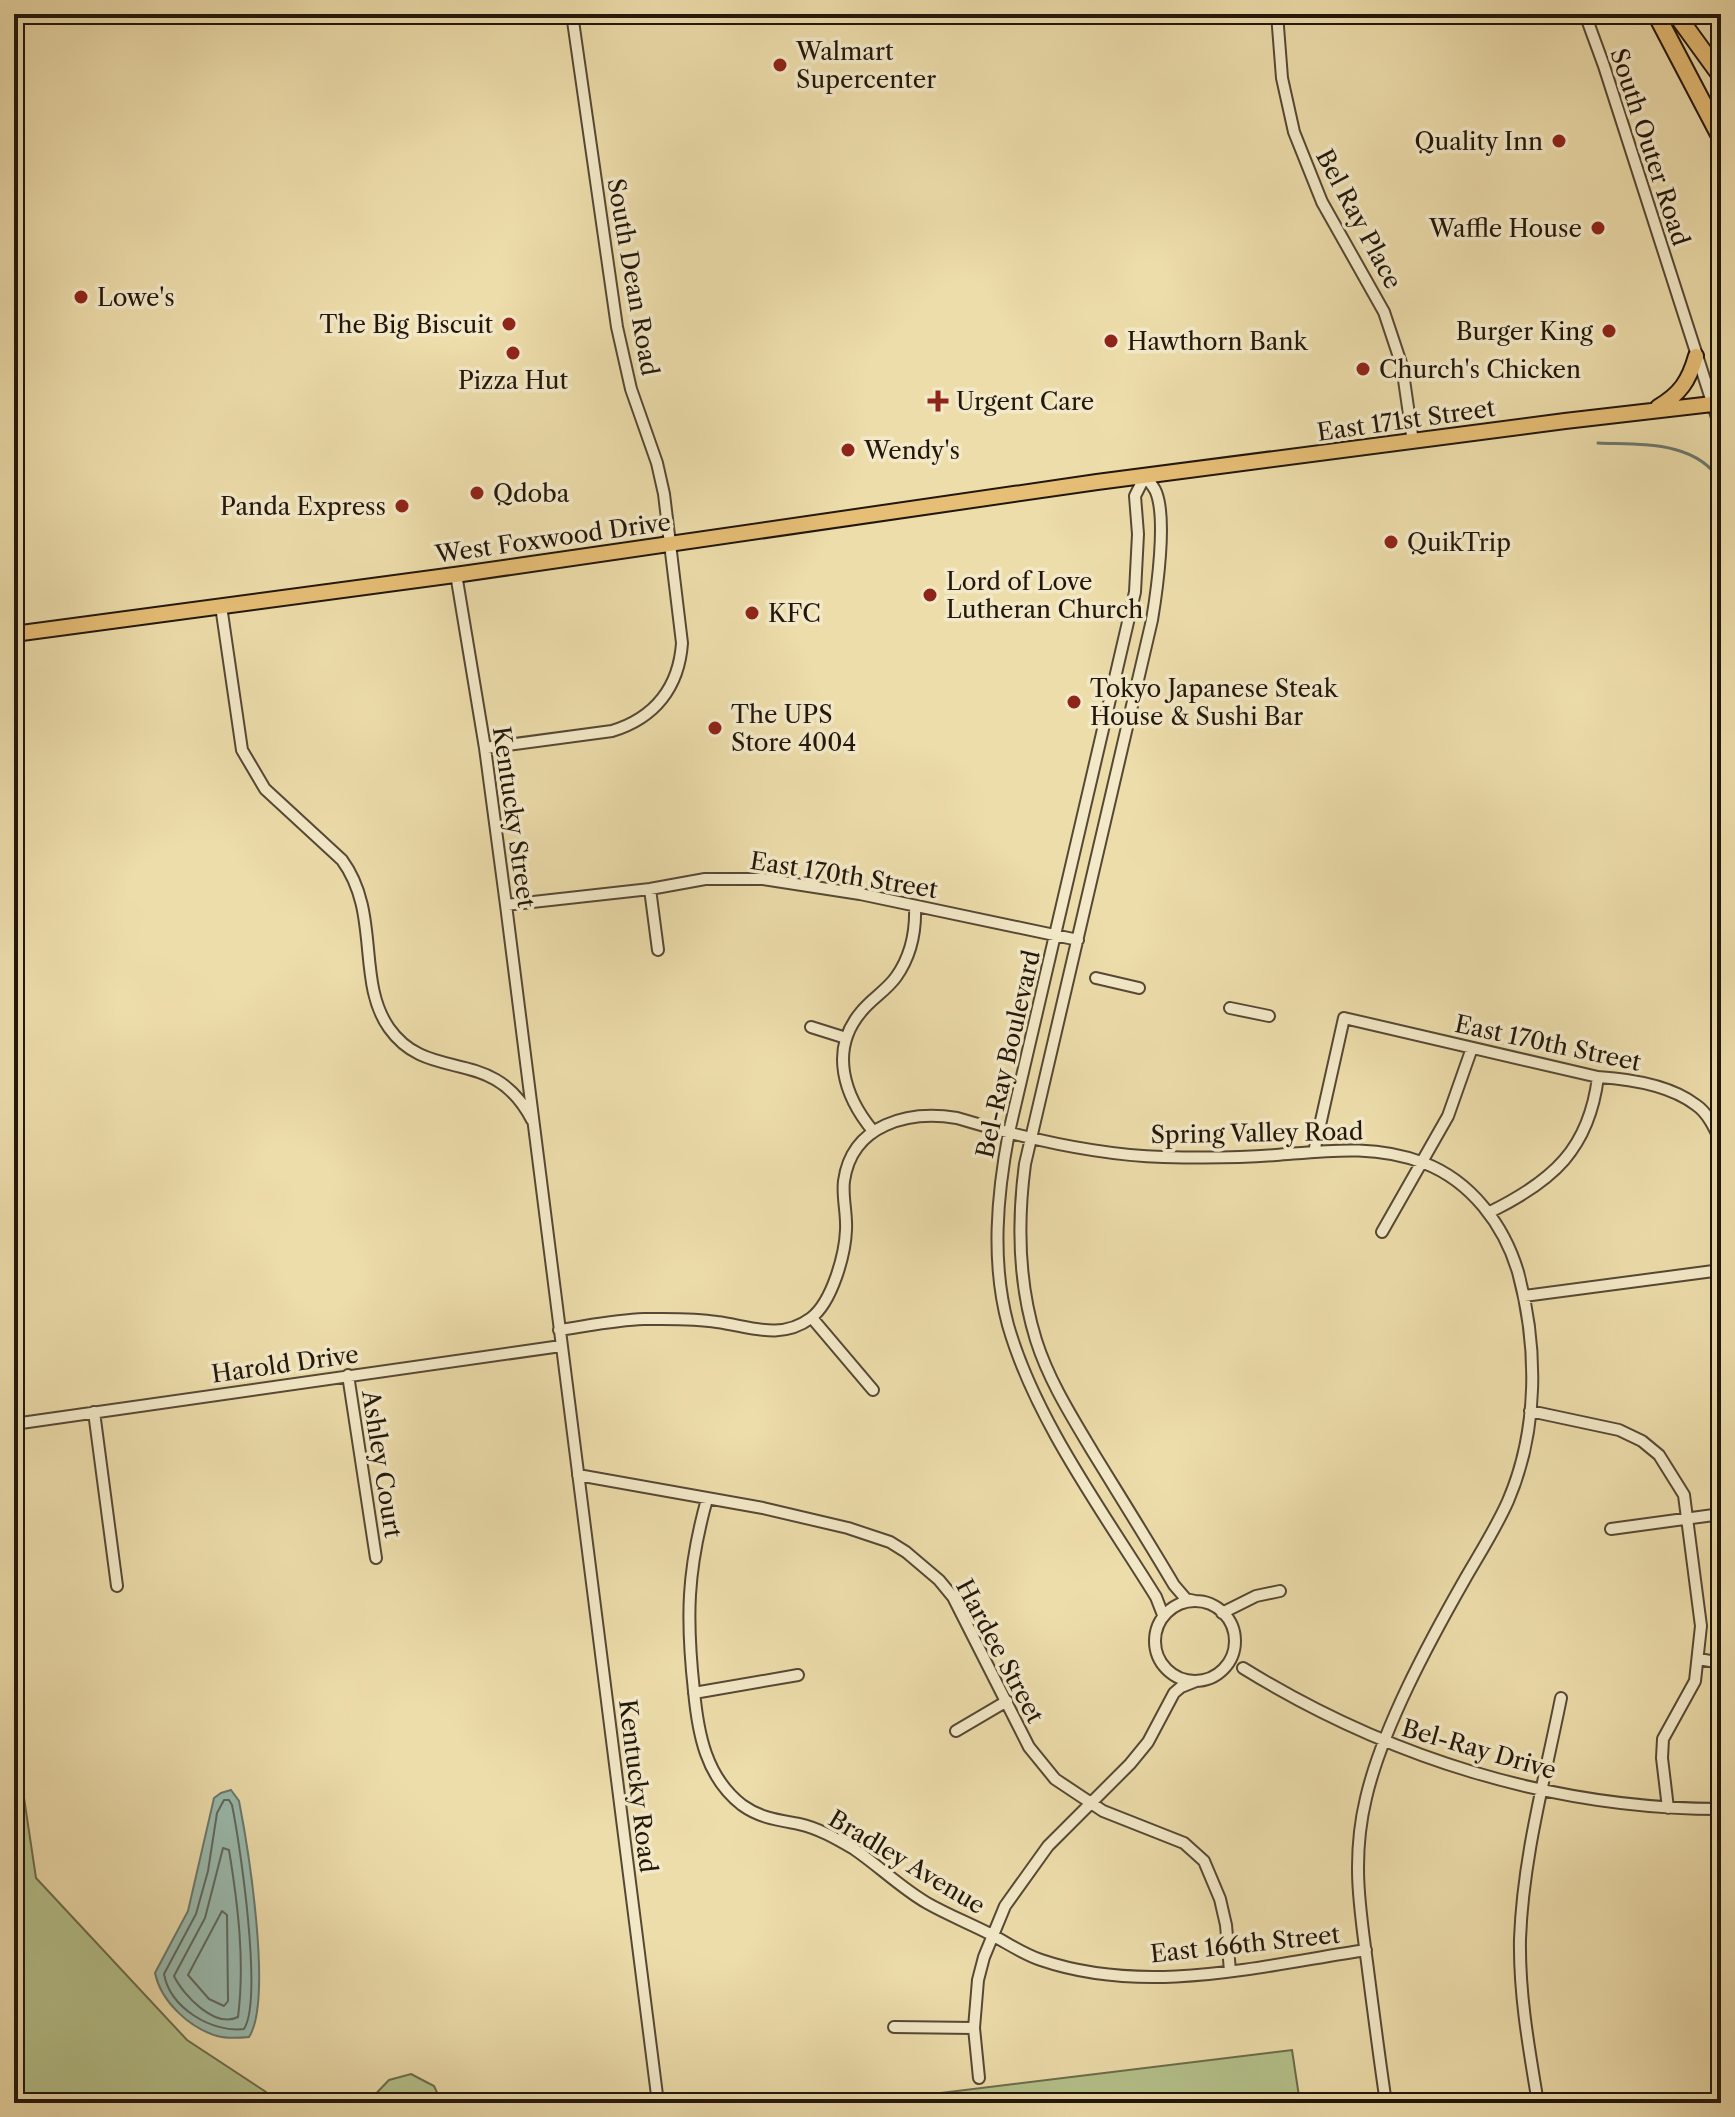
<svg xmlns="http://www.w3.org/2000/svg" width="1735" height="2117" viewBox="0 0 1735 2117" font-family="'Libre Caslon Text',serif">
	<rect width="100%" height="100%" fill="#edddab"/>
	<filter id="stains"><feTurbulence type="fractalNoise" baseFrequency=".0025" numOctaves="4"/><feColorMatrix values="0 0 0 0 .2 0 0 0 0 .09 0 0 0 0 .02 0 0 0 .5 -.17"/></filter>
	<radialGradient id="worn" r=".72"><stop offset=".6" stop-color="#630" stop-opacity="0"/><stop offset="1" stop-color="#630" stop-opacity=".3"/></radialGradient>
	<!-- green -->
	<path fill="#b5c28c" stroke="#6c6c4c" stroke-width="2" d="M14,1731L36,1878L187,2040L266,2092L265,2103H14V1900L21,1899L14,1855Z
		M1292,2050L1300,2103H859Z
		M411,2074L434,2086L442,2103H367L389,2080Z"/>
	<!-- water -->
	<path fill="#9abbaf" stroke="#6a796e" stroke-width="2" d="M231,1790L239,1801C248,1847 273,2000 249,2037C239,2038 228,2039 217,2036C190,2028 161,2002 155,1973L188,1911L214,1798L221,1793Z"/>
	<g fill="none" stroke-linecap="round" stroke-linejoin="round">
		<!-- shore -->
		<path stroke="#5e695e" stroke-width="2" d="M224,1800H229L232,1805C240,1844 263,1999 244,2029C212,2033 170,2008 164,1974L196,1914L208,1871L217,1813Z
			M223,1848L229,1850C238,1905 245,1962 238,2017C215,2029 183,1995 174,1976L205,1918Z
			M222,1911L227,1915L228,2001L224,2006L209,1999L188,1975Z"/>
		<!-- stream -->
		<path stroke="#6a796e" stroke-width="3" d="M1712,322L1721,325
			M1598,443C1641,445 1696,440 1721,482"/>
		<defs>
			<path id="minor" d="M1277,14L1282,78L1294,132L1322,202L1384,312L1402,366L1413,442
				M1585,14L1604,66L1721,430
				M1145,476L1135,496L1138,534L1135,592L1009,1132C997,1195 991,1262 1008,1325C1035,1420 1104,1513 1156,1597L1163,1615
				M1145,476C1149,481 1154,487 1156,492C1167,519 1157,590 1152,620L1025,1164C1017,1224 1018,1282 1036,1340C1049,1381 1072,1417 1094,1454C1121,1498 1148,1541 1174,1585L1186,1599L1195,1601
				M456,574L485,748L506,905L658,2103
				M221,606L242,750L265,789L342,860C381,913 356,981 389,1028C429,1085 493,1044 532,1120
				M485,748L612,731C655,718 679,687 682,643L664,494L657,463L631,389L617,327L572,14
				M650,889L658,950
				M506,905L650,889L705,879H763L860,894L1078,940
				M1096,978L1139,988
				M1230,1008L1269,1016
				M811,1027L846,1038
				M873,1131C844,1096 829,1050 861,1012C871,999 886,991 896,977C911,956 916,931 915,906
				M1314,1152L1344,1018L1598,1077C1630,1079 1670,1085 1696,1105C1708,1113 1715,1129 1721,1142
				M1490,1212C1553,1181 1589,1149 1598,1077
				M1382,1232L1448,1116L1472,1048
				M1524,1296L1721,1270
				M812,1318L873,1390
				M559,1330C587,1326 615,1320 644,1319C668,1319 693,1318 717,1322C749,1326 780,1341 811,1318C832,1302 845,1255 846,1230C847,1213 842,1197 844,1181C852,1124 909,1110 957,1118C1023,1138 1094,1155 1163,1157C1200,1158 1239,1158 1276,1155C1327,1151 1374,1144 1424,1163C1471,1181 1504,1225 1518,1272C1538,1346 1539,1429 1508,1501C1496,1528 1480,1553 1465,1579C1429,1642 1382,1729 1366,1798C1352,1856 1359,1904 1367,1962C1373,2009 1379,2056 1386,2103
				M348,1375L376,1558
				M1530,1411L1619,1430L1642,1441L1659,1455L1684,1495L1701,1626L1695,1681L1663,1739L1662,1758L1668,1808
				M94,1412L117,1586
				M14,1424L561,1346
				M578,1475L763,1508L848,1528L890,1542L906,1552L939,1580L953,1597L1029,1747L1055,1779L1103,1811L1184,1843L1204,1861L1220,1899L1226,1925L1230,1971
				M707,1499C687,1571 686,1618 694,1691C698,1734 706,1777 742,1805C760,1818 778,1820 799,1824C818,1828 837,1839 854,1849C879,1866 901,1888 927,1903C948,1915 971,1924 992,1935C1009,1944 1023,1954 1041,1960C1146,1996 1260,1966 1366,1950
				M1611,1529L1721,1514
				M1155 1641a40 40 0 1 1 80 0a40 40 0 1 1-80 0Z
				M1222,1613L1256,1596L1280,1591
				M1699,1659L1721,1663
				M1243,1668C1387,1757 1551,1809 1721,1809
				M694,1693L798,1675
				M956,1731L1007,1701
				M894,2027L974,2028
				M979,2078L974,2028L978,1980L984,1957L1005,1906L1048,1846L1130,1764L1148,1742L1174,1693L1181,1687L1196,1681
				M1538,2103C1529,2049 1519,1994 1520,1939C1523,1857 1545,1778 1561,1698"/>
			<path id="major" d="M1658,407C1680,394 1689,381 1696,356
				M14,634L462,574L1097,482L1565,421L1721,403"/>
			<path id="highway" d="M1656,14L1721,138
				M1676,14L1721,76"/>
		</defs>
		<!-- minor casing -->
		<use href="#minor" stroke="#554834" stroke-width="14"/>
		<!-- major casing -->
		<use href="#major" stroke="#22170c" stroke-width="18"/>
		<!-- highway casing -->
		<use href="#highway" stroke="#22170c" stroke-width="20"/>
		<!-- minor -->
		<use href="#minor" stroke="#f3e9c8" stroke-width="10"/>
		<!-- major -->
		<use href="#major" stroke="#e6be76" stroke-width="14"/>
		<!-- highway -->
		<use href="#highway" stroke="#e6be76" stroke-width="16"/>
	</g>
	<!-- markers -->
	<g fill="#8f2418" stroke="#f3e9c8" stroke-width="3">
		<circle cx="780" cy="65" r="8"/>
		<circle cx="1559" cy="141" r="8"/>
		<circle cx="1598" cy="228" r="8"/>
		<circle cx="81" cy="297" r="8"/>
		<circle cx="509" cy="324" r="8"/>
		<circle cx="1609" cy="331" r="8"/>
		<circle cx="1111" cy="341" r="8"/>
		<circle cx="513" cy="353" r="8"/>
		<circle cx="1363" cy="369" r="8"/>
		<path d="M934 389h8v8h8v8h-8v8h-8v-8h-8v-8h8z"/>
		<circle cx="848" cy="450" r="8"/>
		<circle cx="477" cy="493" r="8"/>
		<circle cx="402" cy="506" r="8"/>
		<circle cx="1391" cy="542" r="8"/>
		<circle cx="930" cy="595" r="8"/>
		<circle cx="752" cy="613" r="8"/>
		<circle cx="1074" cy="702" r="8"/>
		<circle cx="715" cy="728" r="8"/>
	</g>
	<g text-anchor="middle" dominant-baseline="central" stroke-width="7" stroke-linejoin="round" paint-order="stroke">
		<!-- poi labels -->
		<g font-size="24" fill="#22170c" stroke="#f3e9c8" text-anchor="start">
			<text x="796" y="51">Walmart<tspan x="796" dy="28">Supercenter</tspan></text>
			<text x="1543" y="141" text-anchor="end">Quality Inn</text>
			<text x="1582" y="228" text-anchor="end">Waffle House</text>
			<text x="97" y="297">Lowe's</text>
			<text x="493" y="324" text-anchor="end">The Big Biscuit</text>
			<text x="1593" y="331" text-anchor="end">Burger King</text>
			<text x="1127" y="341">Hawthorn Bank</text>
			<text x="1379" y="369">Church's Chicken</text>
			<text x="513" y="380" text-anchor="middle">Pizza Hut</text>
			<text x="956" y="401">Urgent Care</text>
			<text x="864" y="450">Wendy's</text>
			<text x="493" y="493">Qdoba</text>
			<text x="386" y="506" text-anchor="end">Panda Express</text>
			<text x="1407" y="542">QuikTrip</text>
			<text x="946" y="581">Lord of Love<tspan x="946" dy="28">Lutheran Church</tspan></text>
			<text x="768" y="613">KFC</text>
			<text x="1090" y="688">Tokyo Japanese Steak<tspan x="1090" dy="28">House &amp; Sushi Bar</tspan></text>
			<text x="731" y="714">The UPS<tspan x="731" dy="28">Store 4004</tspan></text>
		</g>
		<!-- street labels -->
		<g font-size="24" fill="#22170c" stroke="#f3e9c8">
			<text transform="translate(1650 147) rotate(72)">South Outer Road</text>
			<text transform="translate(1359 219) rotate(62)">Bel Ray Place</text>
			<text transform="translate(633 277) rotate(80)">South Dean Road</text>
			<text transform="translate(1406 420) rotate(-8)">East 171st Street</text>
			<text transform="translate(553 538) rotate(-8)">West Foxwood Drive</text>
			<text transform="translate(514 817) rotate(82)">Kentucky Street</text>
			<text transform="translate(844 875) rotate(9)">East 170th Street</text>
			<text transform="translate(1548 1043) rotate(12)">East 170th Street</text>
			<text transform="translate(1008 1054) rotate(-77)">Bel-Ray Boulevard</text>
			<text transform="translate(1257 1133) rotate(-1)">Spring Valley Road</text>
			<text transform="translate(285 1364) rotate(-8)">Harold Drive</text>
			<text transform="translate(382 1464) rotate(81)">Ashley Court</text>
			<text transform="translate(1000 1651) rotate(62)">Hardee Street</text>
			<text transform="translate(1479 1749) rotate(16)">Bel-Ray Drive</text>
			<text transform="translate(638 1786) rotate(83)">Kentucky Road</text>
			<text transform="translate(907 1862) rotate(31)">Bradley Avenue</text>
			<text transform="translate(1245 1944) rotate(-6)">East 166th Street</text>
		</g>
	</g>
	<!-- margin -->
	<rect width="1735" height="2117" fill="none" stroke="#edddab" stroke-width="48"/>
	<rect x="16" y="16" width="1703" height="2085" fill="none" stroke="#22170c" stroke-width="4"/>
	<rect x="24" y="24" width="1687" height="2069" fill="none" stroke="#22170c" stroke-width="2"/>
	<rect width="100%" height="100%" filter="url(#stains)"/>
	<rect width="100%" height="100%" fill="url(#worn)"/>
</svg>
